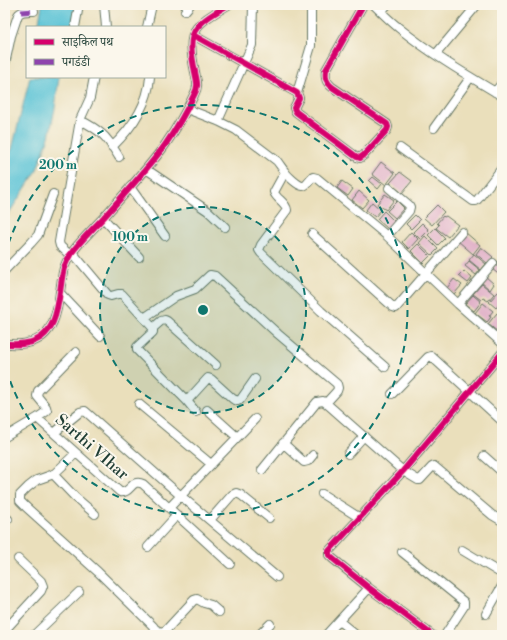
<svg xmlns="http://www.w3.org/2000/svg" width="507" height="640" viewBox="0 0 507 640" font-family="'Libre Bodoni','Noto Serif Devanagari',serif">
	<rect width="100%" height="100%" fill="#fbf7ec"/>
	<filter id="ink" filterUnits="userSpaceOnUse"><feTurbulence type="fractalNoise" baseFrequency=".025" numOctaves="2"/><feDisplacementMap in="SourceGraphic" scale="8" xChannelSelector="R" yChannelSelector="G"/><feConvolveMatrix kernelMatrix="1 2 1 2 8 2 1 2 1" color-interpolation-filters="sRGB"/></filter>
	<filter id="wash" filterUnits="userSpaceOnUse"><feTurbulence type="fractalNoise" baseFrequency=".012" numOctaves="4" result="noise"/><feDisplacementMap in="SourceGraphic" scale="16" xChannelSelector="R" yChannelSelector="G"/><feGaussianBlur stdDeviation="0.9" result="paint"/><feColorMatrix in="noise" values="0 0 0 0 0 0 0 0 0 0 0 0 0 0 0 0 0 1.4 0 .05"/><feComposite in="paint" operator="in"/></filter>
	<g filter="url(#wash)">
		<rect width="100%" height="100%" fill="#eadfbb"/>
		<!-- water -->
		<path fill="#59c2d5" stroke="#3c8084" d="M42,5H77L73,27H38Z
			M30,77H59L55,108L49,137L36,172L5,219V161L12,149Z"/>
		<g id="blocks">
			<!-- building -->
			<path fill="#e1b1c8" d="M381,162L395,173L386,185L372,174Z
				M400,172L412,181L402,193L390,183Z
				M373,177L382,184L378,189L369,181Z
				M342,181L353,189L348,196L337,188Z
				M359,191L369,200L362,208L352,200Z
				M385,194L394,200L386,210L377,204Z
				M397,201L404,208L395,218L387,211Z
				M372,202L381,210L375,217L366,210Z
				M437,205L444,212L432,225L424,218Z
				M384,211L395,222L388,229L377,219Z
				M415,215L420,220L411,229L406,224Z
				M443,216L444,217L446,216L458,225L448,237L436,228L439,225L437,223Z
				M422,223L429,230L420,239L413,232Z
				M435,228L445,238L438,245L428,235Z
				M411,232L418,239L409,249L402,242Z
				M465,232L480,245L473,254L458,241Z
				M425,236L438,249L432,255L419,243Z
				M418,244L430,256L423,263L411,251Z
				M481,247L493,257L487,263L476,254Z
				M474,254L486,264L481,270L469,260Z
				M499,260L502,263V277L492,269Z
				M469,261L480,270L476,275L465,266Z
				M464,271L472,278L468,283L459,276Z
				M485,276L494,284L490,290L480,281Z
				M454,279L462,285L454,294L447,288Z
				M482,284L494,294L488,301L483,298L481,300L473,294Z
				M498,292L502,295V301L496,308L489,302Z
				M473,295L481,302L474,311L465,304Z
				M483,303L493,311L489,316L491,317L487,322L475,313Z
				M497,313L502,317V327L498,332L488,324Z"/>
		</g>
	</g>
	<g filter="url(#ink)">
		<use href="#blocks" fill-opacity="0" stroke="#667663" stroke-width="1"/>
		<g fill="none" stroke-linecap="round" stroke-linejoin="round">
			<defs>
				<path id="minor" d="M104,5L106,27
					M374,5C382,13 390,21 399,28C431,54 467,75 502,96
					M185,11L190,5
					M381,12L387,5
					M75,27L79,5
					M147,27L152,5
					M193,35L297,93L299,98L294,108L296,112L354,155L357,157L360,158L364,155L387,130L388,127L387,124L332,87C326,82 325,78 326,70L363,5
					M436,54L477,5
					M5,64L11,36L18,15C21,10 29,11 34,11
					M495,92L502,83
					M297,93L311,46V5
					M187,109L218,121L236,130L277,161C280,165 282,168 285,172C287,175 299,187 303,186C307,186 310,179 313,177L317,178L387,236L458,304L502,343
					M80,120C88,124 95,128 102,134C109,140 114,149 119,157
					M218,121L252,45L253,5
					M434,128L470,78
					M112,147C132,128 148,104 150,77
					M400,148L473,201H476L478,199L502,168
					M146,169L208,211L225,227
					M285,172L274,192C276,199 286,202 287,210L261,245L259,250L261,253L321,311L385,367
					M130,187L165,236
					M103,218L139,257
					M312,234L393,307L396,308L462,232
					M387,236L409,211L410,207L409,205L389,188
					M72,252L108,295L111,296L118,294H122L153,328V332L137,347V350L187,401
					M70,255L60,246L59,242L80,120L90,98L94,77
					M5,270L31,243L38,235L53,194
					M60,293L100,336
					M458,304L493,263
					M144,318L176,296L195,289L210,275L215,276L278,334L337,384L338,388L337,391L326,403
					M153,328L161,321L165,320L167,321L216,365
					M5,344C12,344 20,345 27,343C60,337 58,298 63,272C64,266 67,261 70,255C80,241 93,229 104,217C125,193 147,170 165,145C176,129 186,112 194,95C199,86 197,82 195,72C186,30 193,26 228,5
					M392,394L428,357L431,356L502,421
					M139,404L211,464
					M207,410L237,437
					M196,412L187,401L208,378L211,379L233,399L238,401L241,399L255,379
					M37,418L47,411L46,407L37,396L38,391L76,352
					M54,433L80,412L85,411L181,496L277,577
					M5,437L37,418L120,492C131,494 131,478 143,484L230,564
					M283,443L304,462L308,461L313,455
					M76,453L54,474L37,480L28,487L20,495V501L26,507L98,572L153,626L155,629L151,635
					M348,454L364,436
					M484,456L502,472
					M262,470L317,402L323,401L326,403L403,471L418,480H420L432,467L434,466L492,515L502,521
					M53,474L75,497L95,514
					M322,494L360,518
					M169,508L255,419
					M210,520L232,495L236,493L241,495L269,518
					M5,522L8,519
					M148,547L177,515
					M462,550L502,574
					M402,552L464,602V606L445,635
					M486,614L502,586
					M339,621L356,635
					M155,629L161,632L166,630L194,600L197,599L204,603L211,605L219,612
					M5,630L41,591L43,586L41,581L18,559
					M34,635L79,592
					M259,635L270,624
					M326,635L369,588
					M432,635L369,588L332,558L329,555V551L403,471L502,353"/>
			</defs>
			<!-- minor casing -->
			<use href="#minor" stroke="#667663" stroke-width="10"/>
			<!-- minor -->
			<use href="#minor" stroke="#fff" stroke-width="8"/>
			<!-- quiet -->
			<path stroke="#8e44ad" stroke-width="5" stroke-dasharray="10 5" stroke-linecap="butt" d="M21,12L34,11"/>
			<defs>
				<path id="cycleway" d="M193,35L297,93L299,98L294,108L296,112L354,155L357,157L360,158L364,155L387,130L388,127L387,124L332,87C326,82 325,78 326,70L363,5
					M5,344C12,344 20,345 27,343C60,337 58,298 63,272C64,266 67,261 70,255C80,241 93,229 104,217C125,193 147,170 165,145C176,129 186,112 194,95C199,86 197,82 195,72C186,30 193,26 228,5
					M432,635L369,588L332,558L329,555V551L403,471L502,353"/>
			</defs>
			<!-- cycleway casing -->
			<use href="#cycleway" stroke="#fbf7ec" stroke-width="8"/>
			<!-- cycleway -->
			<use href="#cycleway" stroke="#d6006c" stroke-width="6"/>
		</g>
	</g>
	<!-- distance rings -->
	<circle cx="203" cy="310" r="103" fill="#0f766e" fill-opacity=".12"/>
	<g fill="none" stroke="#0f766e" stroke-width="2" stroke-dasharray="7 5">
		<circle cx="203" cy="310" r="103"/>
		<path d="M5 255A205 205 0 1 1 5 365"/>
	</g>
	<g text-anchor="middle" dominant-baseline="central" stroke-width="4" stroke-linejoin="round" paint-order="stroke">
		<!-- street labels -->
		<g font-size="16" fill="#1f3d34" stroke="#fbf7ec">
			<text transform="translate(92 447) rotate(41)">Sarthi VIhar</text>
		</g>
	</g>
	<circle cx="203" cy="310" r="6" fill="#0f766e" stroke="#fbf7ec" stroke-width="2"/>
	<g font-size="12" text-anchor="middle" font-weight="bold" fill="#0f766e" stroke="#fbf7ec" stroke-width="4" stroke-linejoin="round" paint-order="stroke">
		<text x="58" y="169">200 m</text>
		<text x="130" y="241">100 m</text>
	</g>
	<!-- margin -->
	<rect width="507" height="640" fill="none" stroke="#fbf7ec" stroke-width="20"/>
	<!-- legend -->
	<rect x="26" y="26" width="140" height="52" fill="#fbf7ec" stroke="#a3ada2"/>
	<rect x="34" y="39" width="20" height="6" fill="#d6006c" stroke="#a3ada2"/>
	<text x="62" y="46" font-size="12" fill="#1f3d34">साइकिल पथ</text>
	<rect x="34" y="59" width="20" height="6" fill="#8e44ad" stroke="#a3ada2"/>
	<text x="62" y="66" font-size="12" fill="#1f3d34">पगडंडी</text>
</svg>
